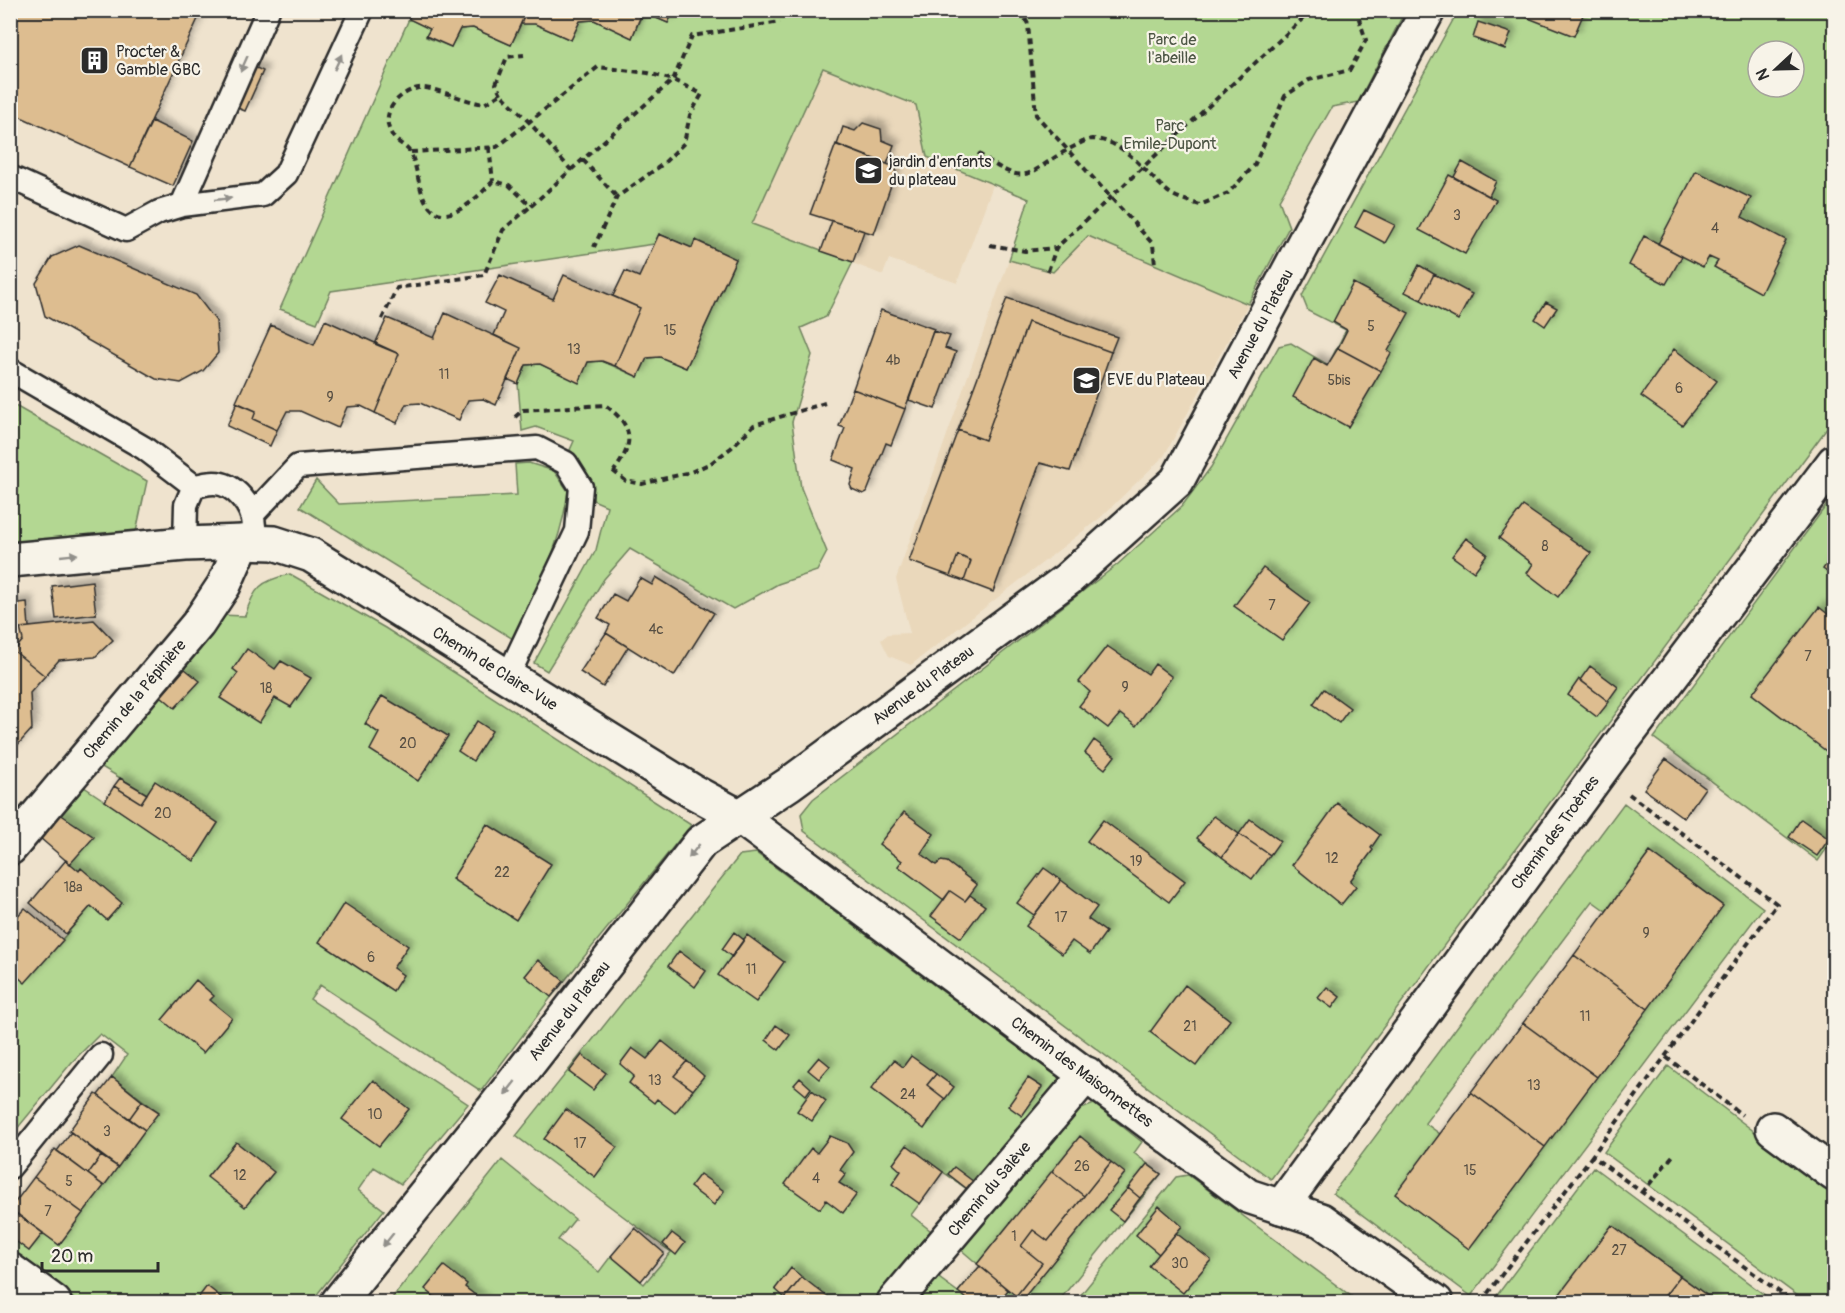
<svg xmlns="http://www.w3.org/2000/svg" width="1845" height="1313" viewBox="0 0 1845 1313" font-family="Pangolin,sans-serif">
	<defs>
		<filter id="shadow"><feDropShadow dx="5.5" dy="-5.5" stdDeviation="3" flood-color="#0004"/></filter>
	</defs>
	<rect width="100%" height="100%" fill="#efe3ce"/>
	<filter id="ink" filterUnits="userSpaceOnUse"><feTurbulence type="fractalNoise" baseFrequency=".0167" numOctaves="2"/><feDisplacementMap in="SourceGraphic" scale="12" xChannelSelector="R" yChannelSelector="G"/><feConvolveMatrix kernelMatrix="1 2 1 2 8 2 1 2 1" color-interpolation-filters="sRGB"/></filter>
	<g filter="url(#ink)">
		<!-- built -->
		<path fill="#ead8bb" d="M823,68L916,105L927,157L993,185L957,283L889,259L883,275L752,224Z
			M1088,236L1248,304L1164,456L1100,518L911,665L889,656L881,640L888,634L910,633L896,579L1009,260L1053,272Z"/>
		<!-- green -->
		<path fill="#b3d792" stroke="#6f815e" stroke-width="1.5" fill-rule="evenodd" d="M674,10L1405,11L1358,102L1332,107L1279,200L1289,227L1248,304L1088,236L1053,272L1009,260L1029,199L927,157L916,105L823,68L752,224L853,262L826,317L801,328L812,355L792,422L801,488L827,552L817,571L778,584L733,609L630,549L604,579L547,671L534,663L596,550L607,506L593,500L591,480L570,450L574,441L536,427L522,431L518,384L526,365L540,364L579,382L588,362L602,361L638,377L647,358L660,357L686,368L736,259L696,240L692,248L659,234L654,244L331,291L317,323L280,309L409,19L430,29L426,37L451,47L460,29L473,28L511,45L521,24H535L571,40L580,21L594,20L632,38L641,17H654L668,23Z
			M1458,11H1834V419L1271,1179L804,831L801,814L813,799L1118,564L1182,506L1211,467L1279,346L1291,343L1328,365L1346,330L1308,311L1302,296ZM1758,51H1794V87H1758Z
			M10,403L147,481L136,532L11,547Z
			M529,463L554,471L568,491C561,545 538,590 513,639L300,507L316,480L339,504L517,495L515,464Z
			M1834,495V838L1818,861L1654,738Z
			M290,574L385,628L691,825L549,1000L481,1091L320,985L310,999L468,1104L401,1184L374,1167L358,1190L384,1210L311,1302H78L11,1251V1237L29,1251L43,1233L59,1245L158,1112L112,1077L127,1055L100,1034L72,1062L11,1136V970L25,982L91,906L107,920L81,869L79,871L70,864L60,814L81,785L194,860L218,823L156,782L147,794L100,766L220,615L245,616C254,587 261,581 290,574Z
			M1624,803L1763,908L1471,1296L1333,1193ZM1650,852L1722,905L1469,1248L1440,1134L1425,1123L1592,901L1606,911Z
			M756,853L1058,1077L1059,1090L971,1192L943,1172L911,1215L935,1234L876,1302H389L502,1160L575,1219L558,1240L599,1272L611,1256L644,1284L671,1252L516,1136L740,855Z
			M1668,1066L1834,1192V1302H1806L1604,1152Z
			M1094,1104L1142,1142L1134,1153L1161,1174L1058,1302H907L932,1273L958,1292L980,1266L959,1248L1079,1110Z
			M1593,1167L1774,1302H1716L1612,1225L1557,1299L1561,1302H1492Z
			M1188,1175L1359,1302H1075L1176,1177Z"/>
		<!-- building -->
		<path fill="#ddbd90" stroke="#2b2b2b" stroke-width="1.5" filter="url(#shadow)" d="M10,10H202L130,167L10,112Z
			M413,10H527L511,45L473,28L460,29L451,47L426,36L430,29L409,19Z
			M527,10H643L632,38L594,20L580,21L571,40L535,24H521Z
			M643,10H674L668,23L654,17H641Z
			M1508,10H1585L1574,36Z
			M1478,22L1511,33L1505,49L1473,38Z
			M248,64L263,71L245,111L230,105Z
			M152,121L193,141L173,186L130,167Z
			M863,123L881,129L882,140L894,145L887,164L837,145L843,127L855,131Z
			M836,144L897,168L874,234L810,214Z
			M1462,162L1496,181L1489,196L1454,177Z
			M1696,171L1751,198L1742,217L1786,240L1761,293L1714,267L1718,261L1709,257L1703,267L1658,244Z
			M1449,175L1496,200L1465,254L1419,230Z
			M1364,210L1395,225L1385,243L1355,227Z
			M832,221L864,231L853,262L821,251Z
			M659,234L692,248L695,240L736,259L686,368L660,357L647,358L638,377L615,366L640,308L613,296L625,271L639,277Z
			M1644,236L1682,256L1666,284L1629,265Z
			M79,245L196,295L216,321L218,353L203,371L181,383L156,379L45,316L36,283L52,257Z
			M1419,265L1434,274L1421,300L1405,292Z
			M1434,274L1472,294L1458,320L1421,300Z
			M500,275L553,299L564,275L640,308L615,366L602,361L588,362L579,383L540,364L526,365L518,384L507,379L521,348L494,335L504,312L485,303Z
			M1353,283L1409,313L1388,351L1391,353L1381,371L1338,348L1347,330L1333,322Z
			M1007,298L1117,337L1111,352L1028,322L985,440L958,430Z
			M1546,302L1557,308L1545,326L1535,319Z
			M881,310L934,329L905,409L853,389Z
			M445,313L521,348L496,405L483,399L468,400L459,420L420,403L406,404L397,423L375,413L399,354L375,344L387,318L434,338Z
			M325,320L399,354L375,413L361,406L347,407L338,428L300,411H287L277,430L253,419L256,411L236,402L271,325L314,345Z
			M1028,322L1111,352L1070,471L1040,463L993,592L964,581L971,561L958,555L950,576L909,561L958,430L985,440Z
			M933,331L950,336L945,348L956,352L935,409L909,400Z
			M1338,348L1381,371L1348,427L1293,397L1314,358L1327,366Z
			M1674,349L1717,381L1682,425L1641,396Z
			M853,389L905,409L891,445L886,443L867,492L863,494L852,489L850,485L855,469L833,460L845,428L839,426Z
			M237,403L256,411L253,419L277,430L270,446L227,426Z
			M1523,506L1591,553L1558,597L1527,573L1533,564L1499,538Z
			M1466,538L1487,554L1474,572L1452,556Z
			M1834,553V577L1823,569Z
			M958,555L971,561L964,581L950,576Z
			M1263,568L1310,603L1282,640L1234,606Z
			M656,577L714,613L674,676L606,633L610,625L598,618L613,594L626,601L640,578L652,585Z
			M92,581L96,614L56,619L52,586Z
			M27,602L29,627L20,628L23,640L10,655V604Z
			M1819,607L1834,619V740L1826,751L1752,694Z
			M94,620L113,640L95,657L59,660L45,676L14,651L23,640L20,628Z
			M606,633L628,647L603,687L580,672Z
			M1107,646L1148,674L1155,664L1172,677L1136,726L1120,714L1108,728L1079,706L1090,692L1079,682Z
			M247,649L275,669L281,661L311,678L291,707L275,698L259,723L220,698L238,673L233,669Z
			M14,651L45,676L30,693L32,729L13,750L10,748V655Z
			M1590,666L1618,687L1608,701L1580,680Z
			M185,669L200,681L175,708L161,696Z
			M1579,679L1609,702L1597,717L1568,695Z
			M1324,689L1350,708L1339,723L1313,704Z
			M382,696L448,736L418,781L370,750L379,733L365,724Z
			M477,721L492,731L473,761L458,751Z
			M1094,740L1115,756L1105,769L1085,753Z
			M1666,759L1705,788L1684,818L1644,789Z
			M120,778L147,794L141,803L114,786Z
			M155,781L218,823L194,861L105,801L114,786L141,803Z
			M1337,803L1380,835L1371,848L1373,850L1350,881L1356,886L1341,905L1292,865Z
			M904,812L934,834L921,853L936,865L941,861L947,862L977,885L965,901L950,891L944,900L898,866L902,861L879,844Z
			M60,814L94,837L70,864L40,838Z
			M1214,816L1239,834L1222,857L1197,838Z
			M1250,819L1280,841L1270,855L1239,834Z
			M1801,819L1829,839L1817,856L1789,837Z
			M1103,820L1185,881L1169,902L1087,841Z
			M487,824L551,864L516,920L452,879Z
			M1239,834L1270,855L1252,879L1222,857Z
			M1650,852L1723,906L1648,1009L1574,955Z
			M66,860L79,871L81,868L122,903L107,920L91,906L66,934L30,903Z
			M1044,868L1061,880L1034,915L1017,903Z
			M1061,880L1097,907L1088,919L1106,932L1090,954L1072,941L1062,954L1026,926Z
			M950,891L965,901L970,895L985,906L961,938L931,916Z
			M344,903L408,946L393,968L403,975L393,991L319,942Z
			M25,908L63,940L25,983L10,970V924Z
			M734,932L744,940L732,957L722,949Z
			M747,935L784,962L756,1002L718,975Z
			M679,951L706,971L695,987L668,966Z
			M1574,955L1648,1009L1597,1077L1523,1023Z
			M538,960L564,981L551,997L525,976Z
			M196,980L214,996L210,1000L232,1018L203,1053L162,1020Z
			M1185,985L1230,1020L1196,1066L1150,1032Z
			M1327,987L1340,997L1332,1008L1318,998Z
			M1523,1023L1597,1077L1545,1147L1471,1092Z
			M776,1025L790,1035L779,1050L766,1040Z
			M662,1041L687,1061L674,1076L693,1090L675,1113L657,1099L654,1103L629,1083L634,1076L620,1064L632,1048L647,1059Z
			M582,1055L606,1073L593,1090L569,1072Z
			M911,1056L936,1074L927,1085L945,1099L924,1129L871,1089L894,1060L903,1067Z
			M819,1057L830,1066L819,1079L808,1070Z
			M687,1061L704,1076L693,1090L674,1076Z
			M936,1074L954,1087L945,1099L927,1085Z
			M112,1077L142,1101L129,1119L98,1095Z
			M800,1078L811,1088L806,1095L794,1085Z
			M1028,1078L1042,1087L1022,1116L1008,1106Z
			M373,1080L409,1109L379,1146L342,1119Z
			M812,1090L826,1101L812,1121L797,1111Z
			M1471,1092L1545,1147L1469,1249L1395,1194Z
			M96,1094L145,1130L118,1167L69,1131Z
			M142,1101L159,1112L145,1130L129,1119Z
			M566,1109L617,1147L595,1177L544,1139Z
			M71,1132L101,1156L88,1174L57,1151Z
			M830,1136L847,1143L853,1152L840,1170L846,1174L839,1183L857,1194L843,1213L826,1200L820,1209L785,1184L811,1148L817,1153Z
			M1080,1136L1111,1162L1084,1196L1052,1171Z
			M236,1142L274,1172L245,1207L207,1177Z
			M907,1145L943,1172L920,1204L892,1184L901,1171L893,1164Z
			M55,1149L104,1186L83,1213L34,1177Z
			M101,1156L118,1167L104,1186L88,1174Z
			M1111,1162L1125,1173L1022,1300L1016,1296L1042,1263L1021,1246L1033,1230L1048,1241Z
			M1147,1164L1161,1174L1140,1198L1128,1188Z
			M954,1167L978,1185L971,1192L948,1174Z
			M1052,1171L1084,1196L1048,1241L1033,1230L1021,1246L1042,1263L1016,1296L977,1264Z
			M700,1174L724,1191L714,1205L690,1187Z
			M34,1177L83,1213L59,1245L10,1209Z
			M1128,1188L1140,1198L1123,1221L1109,1210Z
			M1159,1206L1182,1226L1159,1254L1136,1235Z
			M12,1210L43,1233L29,1251L10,1237Z
			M1612,1225L1680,1276L1660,1302H1561L1556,1299Z
			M635,1228L664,1253L641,1281L611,1256Z
			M672,1233L685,1243L676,1255L663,1244Z
			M1176,1233L1211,1260L1183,1293L1149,1266Z
			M444,1266L467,1284L465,1287L484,1302H441L425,1289Z
			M980,1266L1008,1290L998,1302H971L958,1292Z
			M791,1268L802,1277L785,1298L775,1289Z
			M1680,1276L1716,1302H1660Z
			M802,1277L834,1302H782Z
			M207,1286L227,1302H195Z"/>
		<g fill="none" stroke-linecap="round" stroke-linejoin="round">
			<defs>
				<path id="service" d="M268,10L182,205L263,195L286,174L362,10
					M10,177L126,230L159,212L182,205
					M10,370L144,448L194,486
					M254,513L298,466L537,448L566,463L581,487L577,531L508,676
					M185,544L186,505L194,486C201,485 208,483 214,483C235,483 253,507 254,526
					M10,1167L101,1055"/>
				<g id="minor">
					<path id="s1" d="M10,560L185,544L243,542L274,543L311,555L692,791L740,817L1248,1196L1321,1220L1436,1302"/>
					<path id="s2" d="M10,848L198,624L224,585L243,542"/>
					<path d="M1773,1129L1834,1174"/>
					<path id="s3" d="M1281,1207L1618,747L1834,462"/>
					<path d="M10,1270L54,1302"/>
					<path id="s4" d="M338,1302L494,1108L701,842L789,784L1068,579L1177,481L1428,10"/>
					<path id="s5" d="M894,1302L1087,1074"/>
				</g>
			</defs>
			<!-- service casing -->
			<use href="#service" stroke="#2b2b2b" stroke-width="27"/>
			<!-- minor casing -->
			<use href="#minor" stroke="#2b2b2b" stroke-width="38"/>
			<!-- path -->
			<path stroke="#2b2b2b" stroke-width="4" stroke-dasharray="6 4.5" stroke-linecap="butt" d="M1020,10L1028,24L1036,115L1153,244L1155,265
				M501,94L496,84L507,57L524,55
				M489,147L493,181
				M411,152L497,147L529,122L501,94L484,104C467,102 429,85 418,88C397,93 379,114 392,135C396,143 408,146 411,154C418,169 418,188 426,202C444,233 479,196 493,181L509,185L531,206L571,170L529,122L598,67L648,73L673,80L702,94L690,115L684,143L663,164L617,197L594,247
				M978,153C1031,193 1028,169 1075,146C1080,144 1086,139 1092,139C1125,140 1143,171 1166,190C1174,198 1189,201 1200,205L1228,193L1254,166L1285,96L1309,80L1350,70L1366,40L1356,10
				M583,160L617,197
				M571,170L673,80L692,36L780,22
				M990,245L1025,251L1056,248L1312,10
				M1048,271L1056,248
				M382,319L397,288L484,275L503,230L531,206
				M515,417L523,410L605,405C634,426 635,443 614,471
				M613,471L626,481L642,484L691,472L711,463L731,448L754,425L825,403
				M1629,794L1777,904L1592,1156L1793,1302
				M1666,1057L1742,1115
				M1642,1193L1675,1153
				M1481,1302L1592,1156"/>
			<!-- service -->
			<use href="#service" stroke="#f7f3e8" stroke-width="22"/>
			<!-- minor -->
			<use href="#minor" stroke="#f7f3e8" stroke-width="33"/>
		</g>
		<!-- one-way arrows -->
		<defs><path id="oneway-solid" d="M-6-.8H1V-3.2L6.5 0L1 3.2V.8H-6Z" transform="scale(1.5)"/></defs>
		<g fill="#918f8a">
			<use href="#oneway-solid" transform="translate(338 62) rotate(-65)"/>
			<use href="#oneway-solid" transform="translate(244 64) rotate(114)"/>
			<use href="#oneway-solid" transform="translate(223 199) rotate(-6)"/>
			<use href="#oneway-solid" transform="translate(69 555) rotate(-6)"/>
			<use href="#oneway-solid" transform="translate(694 851) rotate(128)"/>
			<use href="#oneway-solid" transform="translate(510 1088) rotate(128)"/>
			<use href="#oneway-solid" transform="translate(388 1240) rotate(129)"/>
		</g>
	</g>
	<!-- icons -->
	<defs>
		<symbol id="building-square" viewBox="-11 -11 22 22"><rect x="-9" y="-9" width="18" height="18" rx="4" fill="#2b2b2b" stroke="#f7f3e8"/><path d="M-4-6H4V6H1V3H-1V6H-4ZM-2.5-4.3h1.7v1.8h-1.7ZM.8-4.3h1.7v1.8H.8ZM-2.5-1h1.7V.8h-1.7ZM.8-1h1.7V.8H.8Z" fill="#fff"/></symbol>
		<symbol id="school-square" viewBox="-11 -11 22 22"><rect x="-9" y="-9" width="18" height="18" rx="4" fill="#2b2b2b" stroke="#f7f3e8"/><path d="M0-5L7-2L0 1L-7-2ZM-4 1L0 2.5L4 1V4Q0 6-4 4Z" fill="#fff"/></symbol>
	</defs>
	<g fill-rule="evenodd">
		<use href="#building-square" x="78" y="44" width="33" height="33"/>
		<use href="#school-square" x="852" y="154" width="33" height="33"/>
		<use href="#school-square" x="1070" y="364" width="33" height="33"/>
	</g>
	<g text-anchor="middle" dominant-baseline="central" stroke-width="4.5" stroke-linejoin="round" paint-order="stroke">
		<!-- number labels -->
		<g font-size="14" fill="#585044">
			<text x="1457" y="215">3</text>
			<text x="1715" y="228">4</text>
			<text x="1371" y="326">5</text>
			<text x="670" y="330">15</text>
			<text x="574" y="349">13</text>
			<text x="893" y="360">4b</text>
			<text x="444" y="374">11</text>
			<text x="1339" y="380">5bis</text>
			<text x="1679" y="388">6</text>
			<text x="330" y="397">9</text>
			<text x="1545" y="546">8</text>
			<text x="1272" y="605">7</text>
			<text x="656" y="629">4c</text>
			<text x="1808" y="656">7</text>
			<text x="1125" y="687">9</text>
			<text x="266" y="688">18</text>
			<text x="408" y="743">20</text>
			<text x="163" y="813">20</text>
			<text x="1332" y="858">12</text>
			<text x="1136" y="861">19</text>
			<text x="502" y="872">22</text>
			<text x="73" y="887">18a</text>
			<text x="1061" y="917">17</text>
			<text x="1646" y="933">9</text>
			<text x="371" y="957">6</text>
			<text x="751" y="969">11</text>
			<text x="1585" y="1016">11</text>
			<text x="1190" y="1026">21</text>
			<text x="655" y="1080">13</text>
			<text x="1534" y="1085">13</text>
			<text x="908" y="1094">24</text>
			<text x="375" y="1114">10</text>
			<text x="107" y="1131">3</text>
			<text x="580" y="1143">17</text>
			<text x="1082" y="1166">26</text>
			<text x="1470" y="1170">15</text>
			<text x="240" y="1175">12</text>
			<text x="816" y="1178">4</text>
			<text x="69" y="1181">5</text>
			<text x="48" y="1211">7</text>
			<text x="1014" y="1236">1</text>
			<text x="1619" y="1250">27</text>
			<text x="1180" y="1263">30</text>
		</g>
		<!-- park labels -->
		<g font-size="16" fill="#4d5645" stroke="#f7f3e8">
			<text x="1172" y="40">Parc de<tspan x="1172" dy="18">l'abeille</tspan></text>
			<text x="1170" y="126">Parc<tspan x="1170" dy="18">Emile-Dupont</tspan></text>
		</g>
		<!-- poi labels -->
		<g font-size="16" fill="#2b2b2b" stroke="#f7f3e8" text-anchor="start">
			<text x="116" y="52">Procter &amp;<tspan x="116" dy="18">Gamble GBC</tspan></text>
			<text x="889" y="162">jardin d'enfants<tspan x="889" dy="18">du plateau</tspan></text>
			<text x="1107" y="380">EVE du Plateau</text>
		</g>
		<!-- street labels -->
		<g font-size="16" fill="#2b2b2b" stroke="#f7f3e8">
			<text stroke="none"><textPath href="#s4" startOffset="1362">Avenue du Plateau</textPath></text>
			<text stroke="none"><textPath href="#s1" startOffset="520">Chemin de Claire-Vue</textPath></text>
			<text stroke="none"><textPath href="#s4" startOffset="858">Avenue du Plateau</textPath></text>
			<text stroke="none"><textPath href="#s2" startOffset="194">Chemin de la Pépinière</textPath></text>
			<text stroke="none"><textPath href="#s3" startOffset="464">Chemin des Troènes</textPath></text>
			<text stroke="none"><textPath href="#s4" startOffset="372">Avenue du Plateau</textPath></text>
			<text stroke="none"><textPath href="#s1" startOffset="1233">Chemin des Maisonnettes</textPath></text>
			<text stroke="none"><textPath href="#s5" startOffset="148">Chemin du Salève</textPath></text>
		</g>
	</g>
	<!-- margin -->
	<rect width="1845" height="1313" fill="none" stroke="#f7f3e8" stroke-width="36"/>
	<rect x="18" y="18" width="1809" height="1277" fill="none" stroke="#2b2b2b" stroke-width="2" filter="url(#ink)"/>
	<!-- north arrow -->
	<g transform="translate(1776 69) rotate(248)"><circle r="28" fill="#f7f3e8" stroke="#a5a39c" stroke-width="1.5"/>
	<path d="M0-4.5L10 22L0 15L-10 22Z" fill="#2b2b2b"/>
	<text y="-9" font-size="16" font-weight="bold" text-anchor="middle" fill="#2b2b2b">N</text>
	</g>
	<!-- scale -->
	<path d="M42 1262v9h116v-9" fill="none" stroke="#2b2b2b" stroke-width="3"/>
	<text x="51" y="1262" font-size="18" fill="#2b2b2b" stroke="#f7f3e8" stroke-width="4.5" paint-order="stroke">20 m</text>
</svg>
